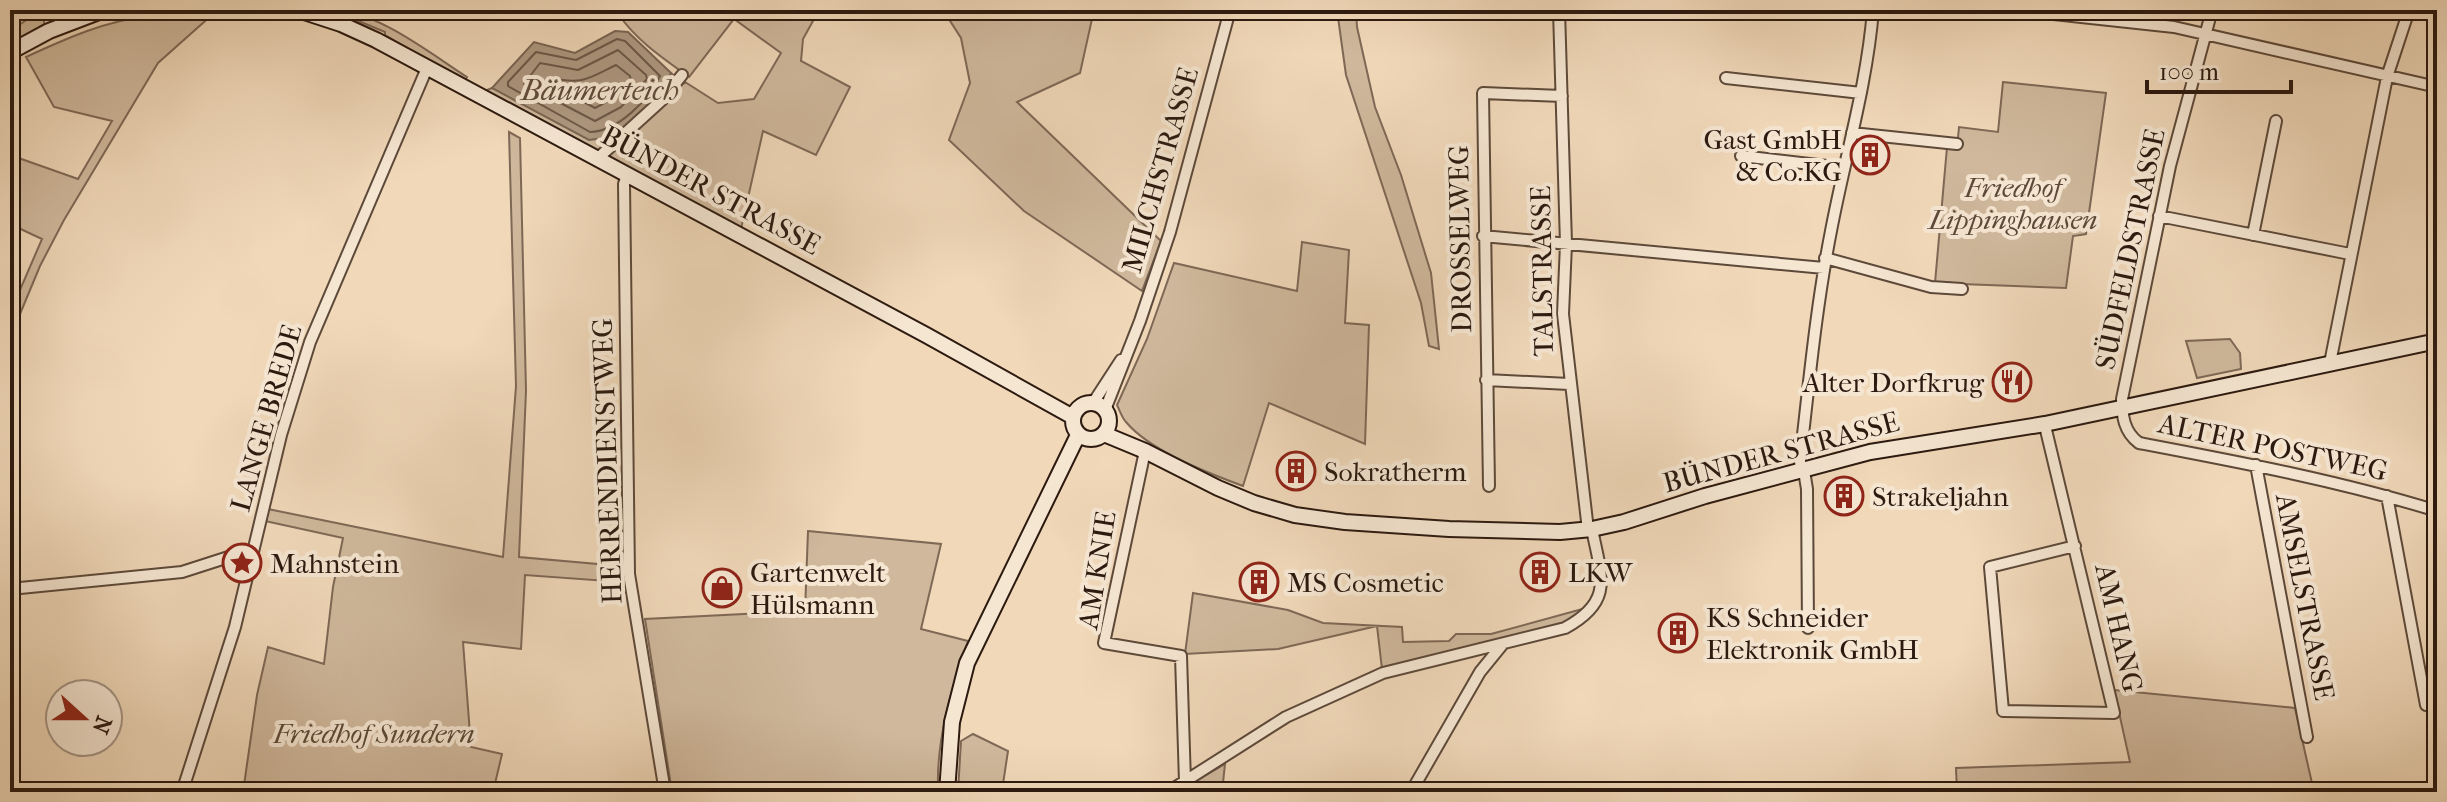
<svg xmlns="http://www.w3.org/2000/svg" width="2447" height="802" viewBox="0 0 2447 802" font-family="'IM FELL French Canon',serif">
	<rect width="100%" height="100%" fill="#f0d8b9"/>
	<filter id="stains"><feTurbulence type="fractalNoise" baseFrequency=".0025" numOctaves="4"/><feColorMatrix values="0 0 0 0 .2 0 0 0 0 .09 0 0 0 0 .02 0 0 0 .5 -.17"/></filter>
	<radialGradient id="worn" r=".72"><stop offset=".6" stop-color="#630" stop-opacity="0"/><stop offset="1" stop-color="#630" stop-opacity=".3"/></radialGradient>
	<!-- green -->
	<path fill="#cfb89c" stroke="#7e6856" stroke-width="2" d="M23,10H32L44,19V24L10,44V31L28,19Z
		M332,10C376,10 431,54 467,77L464,82L385,35V32Z
		M621,10H819L803,39L801,61L850,87L816,155L763,131L741,229L606,156L685,82L718,103L754,99L781,53L734,19L689,77C664,59 637,41 619,15Z
		M943,10H1094L1080,73L1017,102L1161,241L1142,291L1024,211L949,140L970,83L961,38Z
		M1337,10H1356L1357,27L1375,107L1401,175L1431,273L1439,349L1429,346L1421,303L1346,75Z
		M213,14L158,63L64,220L40,266L10,338V313L42,239L10,224V155L78,179L112,121L54,107L26,57C65,39 107,20 150,16C171,14 192,15 213,14Z
		M671,73L676,77L660,99L602,150H594L490,94L487,90L492,88L658,97Z
		M2003,82L2106,93L2086,234L2073,236L2066,288L1935,283L1947,147L1957,148L1959,127L1998,132Z
		M509,132L520,138L526,391L519,557L620,566L621,582L525,575L521,649L463,642L471,747L502,754L493,792H243L257,695L268,647L324,664L333,587L343,538L265,521L268,509L503,557L516,386Z
		M1302,242L1349,250L1345,323L1369,325L1365,444L1269,403L1243,486C1208,473 1150,451 1126,422C1122,418 1120,411 1117,405L1147,339L1174,263L1297,291Z
		M2230,339L2240,353L2241,369L2197,378L2186,341Z
		M808,531L941,544L921,629L968,641C951,689 936,740 938,792H672L645,619L805,611Z
		M1193,593L1288,610L1323,623L1402,627L1403,642L1449,641L1456,634H1491L1586,608L1581,613L1560,626L1382,669L1377,626L1278,649L1185,654Z
		M2114,690L2295,708L2314,792H1957L1956,768L2130,762Z
		M973,734L1008,751L1003,784L972,792H958L961,741Z
		M1225,764L1222,792H1179V791Z"/>
	<!-- water -->
	<path fill="#ad977f" stroke="#796552" stroke-width="2" d="M615,31L628,32L671,73C654,104 627,137 589,140L492,88L534,42L575,53Z"/>
	<g fill="none" stroke-linecap="round" stroke-linejoin="round">
		<!-- shore -->
		<path stroke="#6c5847" stroke-width="2" d="M617,39L625,41L660,76C648,100 619,131 590,132L508,86V82L536,52L576,60Z
			M618,50L646,75L647,79L621,107L595,121L524,84L540,63L578,70Z
			M616,65L630,76L631,81L614,98L595,108L548,83L552,78C583,85 589,78 616,65Z"/>
		<defs>
			<path id="street" d="M1559,10L1566,244L1563,314L1588,530
				M2017,10L2174,27L2437,87
				M2212,10L2170,166L2122,399C2122,416 2124,432 2139,443C2239,462 2340,481 2437,511
				M1726,78L1861,93
				M1852,133L1957,144
				M1741,156L1844,168
				M597,159L663,99L682,75
				M627,175L624,184L629,574L665,792
				M2159,216L2350,254
				M2253,235L2276,121
				M1483,236L1824,268
				M1825,258L1931,287L1962,289
				M2330,363L2387,77L2409,10
				M1486,380L1569,384
				M1093,403L1121,360
				M1105,410L1140,321L1170,232L1230,10
				M2045,424L2046,430L2114,713L2003,711L1990,567L2075,546
				M1145,451L1104,643L1181,656L1185,782
				M2256,465L2307,737
				M1801,471L1800,461C1809,384 1816,307 1831,231C1845,157 1867,85 1873,10
				M1804,471L1807,489L1808,628
				M1489,486L1483,93L1562,96
				M2387,496L2426,705
				M10,589L182,572L241,553L253,551
				M182,792L235,627L281,435L310,342L427,68
				M1168,792L1286,717L1383,673L1565,628C1615,601 1601,576 1592,529
				M1411,792L1480,672L1502,645"/>
			<path id="secondary" d="M298,10L341,24L376,40L926,335L1073,417
				M10,52L49,31L104,10
				M1073 421a18 18 0 1 1 36 0a18 18 0 1 1-36 0Z
				M1104,434L1145,451L1218,488L1254,503L1295,515L1345,522L1449,529L1560,532L1592,529L1624,522L1705,496L1870,452L2045,424L2437,341
				M947,792L952,722L967,663L1078,435"/>
		</defs>
		<!-- street casing -->
		<use href="#street" stroke="#5d493a" stroke-width="14"/>
		<!-- secondary casing -->
		<use href="#secondary" stroke="#2c190f" stroke-width="18"/>
		<!-- street -->
		<use href="#street" stroke="#f5e6d2" stroke-width="10"/>
		<!-- secondary -->
		<use href="#secondary" stroke="#f5e6d2" stroke-width="14"/>
	</g>
	<!-- icons -->
	<defs>
		<symbol id="building-ring" viewBox="-11 -11 22 22"><circle r="9.5" fill="#f5e6d2" stroke="#8f2418" stroke-width="1.5"/><path d="M-4-6H4V6H1V3H-1V6H-4ZM-2.5-4.3h1.7v1.8h-1.7ZM.8-4.3h1.7v1.8H.8ZM-2.5-1h1.7V.8h-1.7ZM.8-1h1.7V.8H.8Z" fill="#8f2418"/></symbol>
		<symbol id="restaurant-ring" viewBox="-11 -11 22 22"><circle r="9.5" fill="#f5e6d2" stroke="#8f2418" stroke-width="1.5"/><path d="M-5-6h1v4h1v-4h1v4h1v-4h1v5L-1.5 .5V6h-2V.5L-5-1ZM5-6V6H3V1.5H1.5Q1.5-4 5-6Z" fill="#8f2418"/></symbol>
		<symbol id="sight-ring" viewBox="-11 -11 22 22"><circle r="9.5" fill="#f5e6d2" stroke="#8f2418" stroke-width="1.5"/><path d="M0-6L1.8-2.2L6-1.7L2.9 1.2L3.7 5.4L0 3.3L-3.7 5.4L-2.9 1.2L-6-1.7L-1.8-2.2Z" fill="#8f2418"/></symbol>
		<symbol id="shop-ring" viewBox="-11 -11 22 22"><circle r="9.5" fill="#f5e6d2" stroke="#8f2418" stroke-width="1.5"/><path d="M-5-2.5h2.3a2.7 3.5 0 0 1 5.4 0H5L5.5 6h-11ZM-1.5-2.5h3a1.5 2.3 0 0 0-3 0Z" fill="#8f2418"/></symbol>
	</defs>
	<g fill-rule="evenodd">
		<use href="#building-ring" x="1848" y="133" width="44" height="44"/>
		<use href="#restaurant-ring" x="1990" y="360" width="44" height="44"/>
		<use href="#building-ring" x="1274" y="449" width="44" height="44"/>
		<use href="#building-ring" x="1822" y="474" width="44" height="44"/>
		<use href="#sight-ring" x="220" y="541" width="44" height="44"/>
		<use href="#building-ring" x="1518" y="550" width="44" height="44"/>
		<use href="#building-ring" x="1237" y="560" width="44" height="44"/>
		<use href="#shop-ring" x="700" y="566" width="44" height="44"/>
		<use href="#building-ring" x="1656" y="611" width="44" height="44"/>
	</g>
	<g text-anchor="middle" dominant-baseline="central" stroke-width="8" stroke-linejoin="round" paint-order="stroke">
		<!-- poi labels -->
		<g font-size="28" fill="#2c190f" stroke="#f5e6d2" text-anchor="start">
			<text x="1842" y="139" text-anchor="end">Gast GmbH<tspan x="1842" dy="32">&amp; Co.KG</tspan></text>
			<text x="1984" y="382" text-anchor="end">Alter Dorfkrug</text>
			<text x="1324" y="471">Sokratherm</text>
			<text x="1872" y="496">Strakeljahn</text>
			<text x="270" y="563">Mahnstein</text>
			<text x="750" y="572">Gartenwelt<tspan x="750" dy="32">Hülsmann</tspan></text>
			<text x="1568" y="572">LKW</text>
			<text x="1287" y="582">MS Cosmetic</text>
			<text x="1706" y="617">KS Schneider<tspan x="1706" dy="32">Elektronik GmbH</tspan></text>
		</g>
		<!-- street labels -->
		<g font-size="28" fill="#2c190f" stroke="#f5e6d2">
			<text transform="translate(1160 170) rotate(-74)">MILCHSTRASSE</text>
			<text transform="translate(711 190) rotate(28)">BÜNDER STRASSE</text>
			<text transform="translate(1460 239) rotate(-91)">DROSSELWEG</text>
			<text transform="translate(2130 249) rotate(-78)">SÜDFELDSTRASSE</text>
			<text transform="translate(1542 271) rotate(-91)">TALSTRASSE</text>
			<text transform="translate(266 418) rotate(-74)">LANGE BREDE</text>
			<text transform="translate(2273 447) rotate(12)">ALTER POSTWEG</text>
			<text transform="translate(1781 452) rotate(-15)">BÜNDER STRASSE</text>
			<text transform="translate(607 461) rotate(-92)">HERRENDIENSTWEG</text>
			<text transform="translate(1097 570) rotate(-81)">AM KNIE</text>
			<text transform="translate(2305 597) rotate(79)">AMSELSTRASSE</text>
			<text transform="translate(2119 628) rotate(77)">AM HANG</text>
		</g>
		<!-- park labels -->
		<g font-size="28" font-style="italic" fill="#5d4939" stroke="#f5e6d2">
			<text x="2013" y="187">Friedhof<tspan x="2013" dy="32">Lippinghausen</tspan></text>
			<text x="374" y="733">Friedhof Sundern</text>
		</g>
		<!-- water labels -->
		<g font-size="30" font-style="italic" fill="#604b3c" stroke="#f5e6d2">
			<text x="600" y="90">Bäumerteich</text>
		</g>
	</g>
	<!-- margin -->
	<rect width="2447" height="802" fill="none" stroke="#f0d8b9" stroke-width="40"/>
	<rect x="12" y="12" width="2423" height="778" fill="none" stroke="#2c190f" stroke-width="4"/>
	<rect x="20" y="20" width="2407" height="762" fill="none" stroke="#2c190f" stroke-width="2"/>
	<!-- north arrow -->
	<g transform="translate(84 718) rotate(111)"><circle r="38" fill="#f5e6d2" stroke="#a59484" stroke-width="2"/>
	<path d="M0-6L14 30L0 20L-14 30Z" fill="#8f2418"/>
	<text y="-12" font-size="22" font-weight="bold" text-anchor="middle" fill="#2c190f">N</text>
	</g>
	<!-- scale -->
	<path d="M2147 80v12h144v-12" fill="none" stroke="#2c190f" stroke-width="4"/>
	<text x="2159" y="80" font-size="24" fill="#2c190f" stroke="#f5e6d2" stroke-width="6" paint-order="stroke">100 m</text>
	<rect width="100%" height="100%" filter="url(#stains)"/>
	<rect width="100%" height="100%" fill="url(#worn)"/>
</svg>
